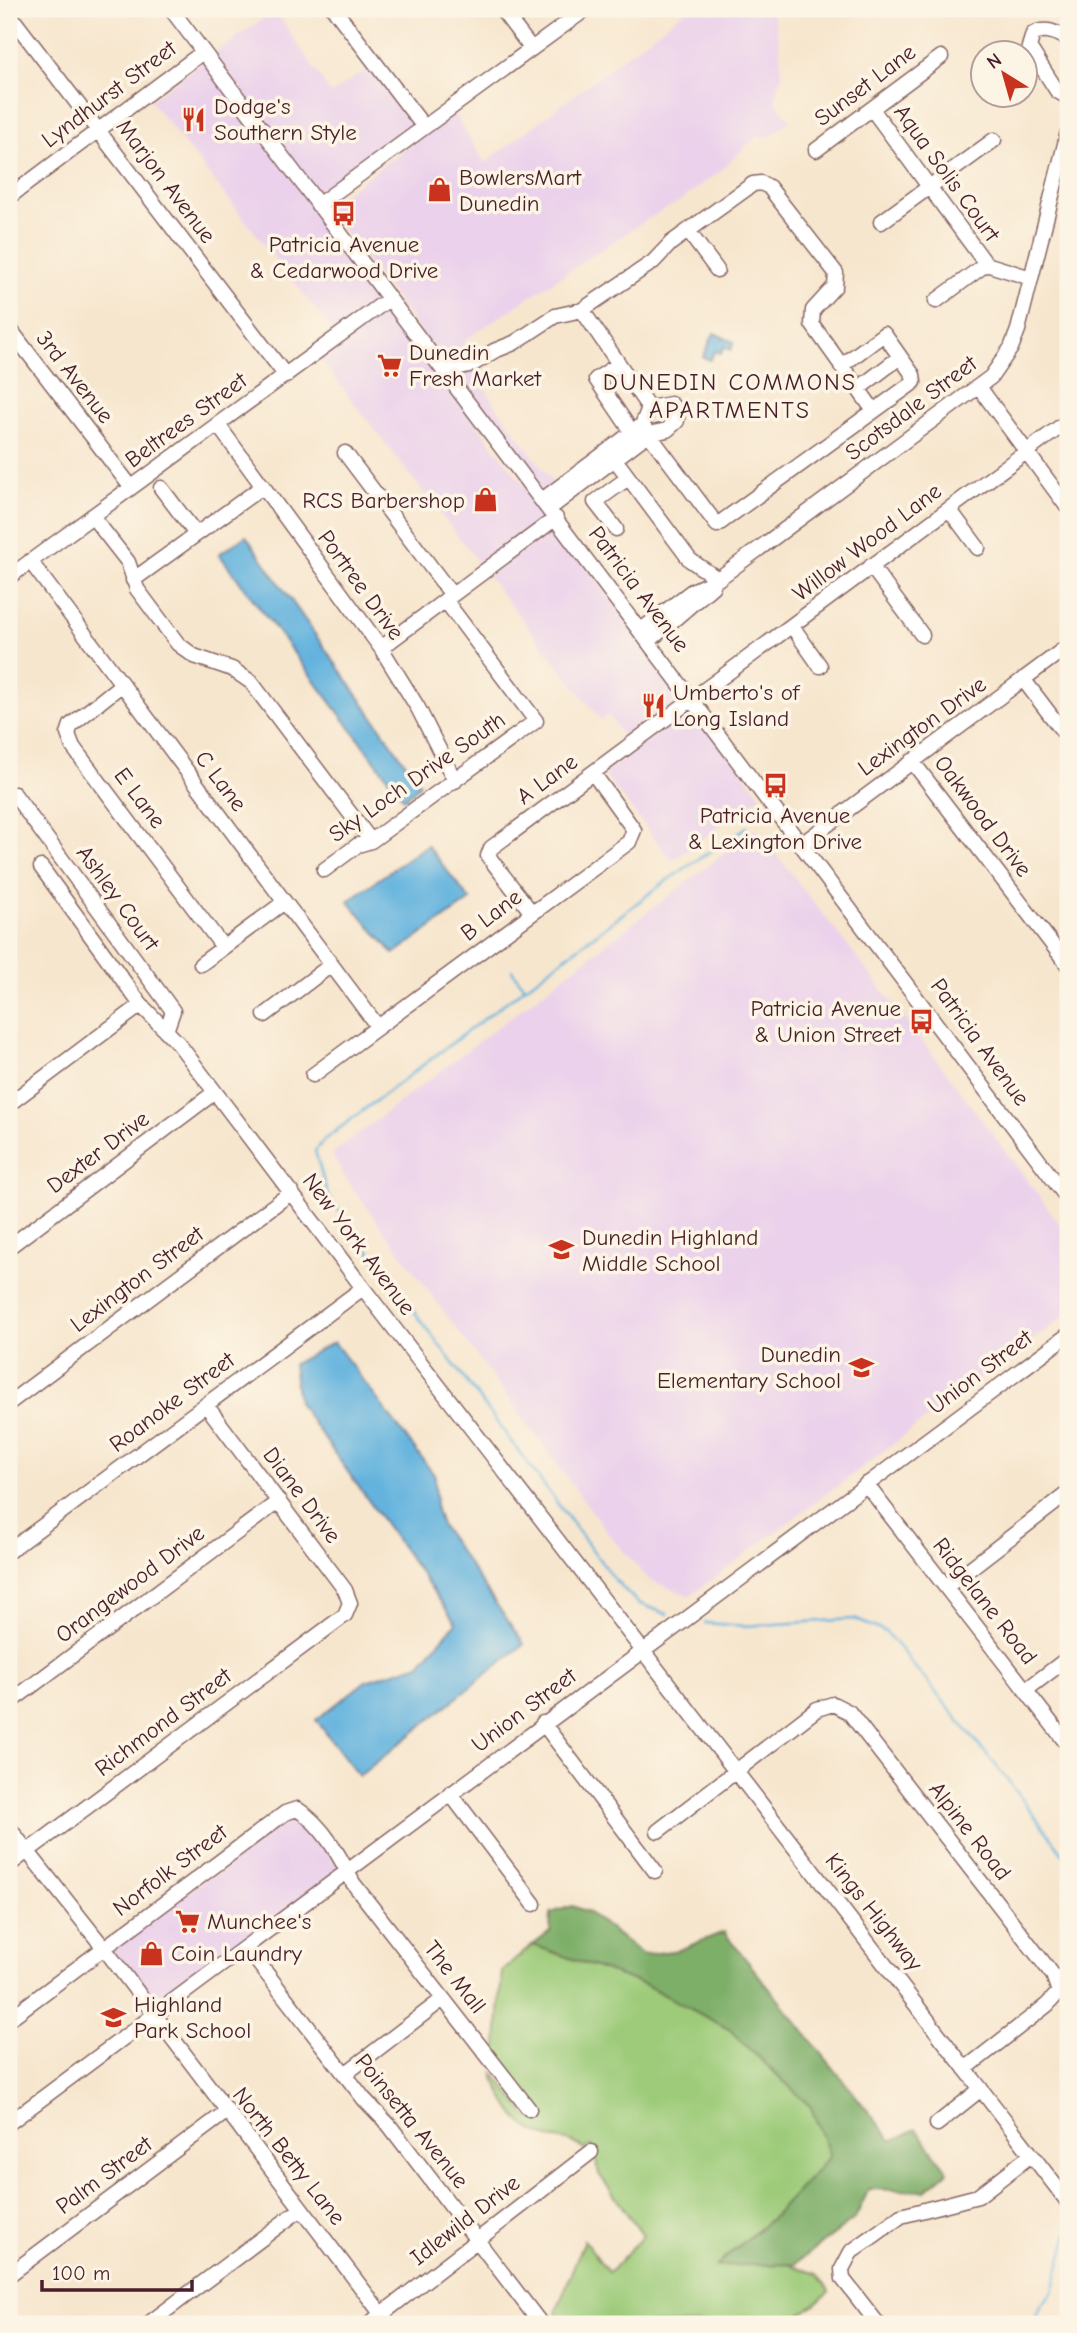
<svg xmlns="http://www.w3.org/2000/svg" width="1077" height="2333" viewBox="0 0 1077 2333" font-family="'Comic Neue',sans-serif">
	<rect width="100%" height="100%" fill="#fcf5e5"/>
	<filter id="ink" filterUnits="userSpaceOnUse"><feTurbulence type="fractalNoise" baseFrequency=".0143" numOctaves="2"/><feDisplacementMap in="SourceGraphic" scale="14" xChannelSelector="R" yChannelSelector="G"/><feConvolveMatrix kernelMatrix="1 2 1 2 8 2 1 2 1" color-interpolation-filters="sRGB"/></filter>
	<filter id="wash" filterUnits="userSpaceOnUse"><feTurbulence type="fractalNoise" baseFrequency=".00686" numOctaves="4" result="noise"/><feDisplacementMap in="SourceGraphic" scale="28" xChannelSelector="R" yChannelSelector="G"/><feGaussianBlur stdDeviation="1.57" result="paint"/><feColorMatrix in="noise" values="0 0 0 0 0 0 0 0 0 0 0 0 0 0 0 0 0 1.4 0 .05"/><feComposite in="paint" operator="in"/></filter>
	<g filter="url(#wash)">
		<rect width="100%" height="100%" fill="#f7e6ce"/>
		<!-- built -->
		<path fill="#ebd1eb" d="M687,9H772L779,42L782,75L775,100L790,121L768,138L759,134L720,171L680,201L646,220L465,340L464,347L470,354L463,359L465,361L446,365L326,207L454,113L485,163Z
			M275,10L331,94L371,66L416,126L319,197L212,55Z
			M204,61L381,298L334,333L150,100Z
			M388,307L548,517L481,566L319,358L343,345L341,342Z
			M475,370L493,402L554,484L543,493L454,376Z
			M555,526L686,698L626,741L608,715L601,720L488,576Z
			M693,707L761,796L672,861L604,774Z
			M756,829L931,1052L1068,1235V1313L690,1596L649,1580L611,1537L343,1175L332,1154Z
			M297,1815L307,1822L340,1868L155,2008L111,1950L288,1818Z"/>
		<!-- green -->
		<path fill="#9dcb79" stroke="#747552" stroke-width="2" d="M533,1945L646,1985L729,2029L811,2107L830,2156L773,2217L717,2265L787,2264L817,2274L830,2292L789,2324H562L556,2313L584,2240L609,2273L643,2236L599,2174L597,2162L593,2158L598,2153L591,2145L584,2149C575,2140 560,2141 548,2137C517,2129 506,2104 494,2078V2073L528,2117L536,2111L496,2059L502,1971Z"/>
		<!-- forest -->
		<path fill="#7eaf69" stroke="#64674a" stroke-width="2" d="M572,1906L588,1912L643,1955L679,1950L724,1932L892,2141L916,2129L948,2171L925,2191L869,2189L855,2218L795,2264L716,2266L773,2217L830,2156L811,2107L729,2029L646,1985L533,1945L550,1932L551,1913Z"/>
		<!-- water -->
		<path fill="#64b3de" stroke="#576984" stroke-width="2" d="M714,333L734,342L731,350L724,347L721,353L715,351L710,360L703,357Z
			M246,536L420,784L404,799L219,554Z
			M427,845L470,900L394,954L348,901Z
			M334,1342L435,1476L436,1510L441,1525L524,1644L359,1776L316,1720L366,1681L420,1664L456,1623L298,1402L293,1364Z"/>
		<g fill="none" stroke-linecap="round" stroke-linejoin="round">
			<!-- stream -->
			<path stroke="#64b3de" stroke-width="2.5" d="M512,970L524,987
				M667,1614L638,1603L614,1579L328,1196L315,1151L324,1140L666,881L747,827
				M705,1623L744,1626L854,1619L886,1632L1003,1774L1068,1860
				M1033,2324L1041,2306L1053,2291L1068,2233"/>
		</g>
	</g>
	<g filter="url(#ink)">
		<g fill="none" stroke-linecap="round" stroke-linejoin="round">
			<defs>
				<path id="minor" d="M171,9L1068,1199
					M334,9L424,127
					M501,9L531,48
					M9,14L286,376
					M1068,38C1055,33 1046,27 1033,34L1029,47L1057,91L1068,97
					M872,109L986,264
					M816,150L941,57
					M9,197L203,52
					M318,205L586,9
					M881,222L994,140
					M688,231L717,270
					M986,264L1031,278
					M936,301L986,264
					M9,328L131,487
					M619,364L596,379L632,432
					M841,366L884,334L913,375L914,382L874,411
					M444,371L473,364L494,351L514,343L555,316L582,310L653,262L671,243L753,184L761,183L769,187L836,273L835,286L813,310L812,324L874,411L717,525L642,425
					M979,387L1068,508
					M858,389L900,357
					M218,425L381,648L418,708L455,781
					M345,453L452,595
					M611,454L690,560L718,579
					M161,488L196,534
					M542,500L642,425L649,408L582,310
					M549,509L648,434L667,430L677,421V411L671,404L649,408
					M949,509L978,548
					M92,516L128,562L137,589L178,644L194,656L232,669L251,682L371,841
					M616,529L595,502L628,478
					M30,561L378,1027
					M871,566L922,635
					M9,577L389,299
					M133,580L262,487
					M792,626L820,666
					M641,630L692,591L718,579L991,377L1011,348L1018,330L1068,132
					M649,641L713,586
					M381,648L556,518
					M1023,679L1068,738
					M121,685L71,725L68,734L73,747L223,947
					M912,761L1068,965
					M14,794L173,1011L166,1031
					M803,843L1068,646
					M41,867L141,1005L178,1043L363,1288L1068,2202
					M324,870L358,845L371,841L536,721L445,600
					M532,913L488,856L491,848L1068,421
					M201,964L283,903
					M265,1015L331,965
					M313,1075L629,842L634,830L593,773
					M9,1104L141,1005
					M9,1247L215,1092
					M9,1403L292,1192
					M866,1484L1068,1745
					M9,1551L363,1288
					M946,1587L1068,1493
					M1026,1690L1068,1658
					M9,1703L279,1501
					M543,1723L655,1871
					M450,1793L534,1904
					M9,1828L104,1948L389,2324
					M658,1831L817,1709L833,1704L849,1712L1053,1975L1059,1992L1047,2005L965,2069
					M9,1865L345,1615L350,1603L345,1590L206,1405
					M246,1947L364,2099L389,2125L541,2324
					M9,2019L285,1813L297,1809C323,1825 340,1856 353,1883L529,2109
					M345,2074L443,1999
					M9,2123L1068,1335
					M937,2124L981,2089
					M9,2275L226,2112
					M148,2324L301,2209
					M369,2324L591,2152
					M878,2324L843,2279L842,2269L851,2252L901,2216L978,2196L1031,2155"/>
			</defs>
			<!-- minor casing -->
			<use href="#minor" stroke="#876564" stroke-width="17"/>
			<!-- minor -->
			<use href="#minor" stroke="#fff" stroke-width="14"/>
		</g>
	</g>
	<!-- icons -->
	<defs>
		<symbol id="restaurant-bare" viewBox="-9 -9 18 18"><path d="M-5-6h1v4h1v-4h1v4h1v-4h1v5L-1.5 .5V6h-2V.5L-5-1ZM5-6V6H3V1.5H1.5Q1.5-4 5-6Z" fill="#c8321e" stroke="#fcf5e5" stroke-width="2.5" paint-order="stroke"/></symbol>
		<symbol id="shop-bare" viewBox="-9 -9 18 18"><path d="M-5-2.5h2.3a2.7 3.5 0 0 1 5.4 0H5L5.5 6h-11ZM-1.5-2.5h3a1.5 2.3 0 0 0-3 0Z" fill="#c8321e" stroke="#fcf5e5" stroke-width="2.5" paint-order="stroke"/></symbol>
		<symbol id="bus-bare" viewBox="-9 -9 18 18"><path d="M-5-6H5V4H4V6H2V4H-2V6H-4V4H-5ZM-3.5-4V0h7V-4ZM-3.5 1.2v1.5H-2V1.2ZM2 1.2v1.5H3.5V1.2Z" fill="#c8321e" stroke="#fcf5e5" stroke-width="2.5" paint-order="stroke"/></symbol>
		<symbol id="supermarket-bare" viewBox="-9 -9 18 18"><path d="M-6-5.5h2.5l.6 2H6L4.5 2H-2.5L-4.4-4H-6ZM-1.5 3.2a1.3 1.3 0 1 0 .1 0ZM3 3.2a1.3 1.3 0 1 0 .1 0Z" fill="#c8321e" stroke="#fcf5e5" stroke-width="2.5" paint-order="stroke"/></symbol>
		<symbol id="school-bare" viewBox="-9 -9 18 18"><path d="M0-5L7-2L0 1L-7-2ZM-4 1L0 2.5L4 1V4Q0 6-4 4Z" fill="#c8321e" stroke="#fcf5e5" stroke-width="2.5" paint-order="stroke"/></symbol>
	</defs>
	<g fill-rule="evenodd">
		<use href="#restaurant-bare" x="176" y="102" width="35" height="35"/>
		<use href="#shop-bare" x="422" y="172" width="35" height="35"/>
		<use href="#bus-bare" x="326" y="196" width="35" height="35"/>
		<use href="#supermarket-bare" x="372" y="348" width="35" height="35"/>
		<use href="#shop-bare" x="468" y="482" width="35" height="35"/>
		<use href="#restaurant-bare" x="636" y="688" width="35" height="35"/>
		<use href="#bus-bare" x="758" y="768" width="35" height="35"/>
		<use href="#bus-bare" x="904" y="1004" width="35" height="35"/>
		<use href="#school-bare" x="544" y="1232" width="35" height="35"/>
		<use href="#school-bare" x="844" y="1350" width="35" height="35"/>
		<use href="#supermarket-bare" x="170" y="1904" width="35" height="35"/>
		<use href="#shop-bare" x="134" y="1936" width="35" height="35"/>
		<use href="#school-bare" x="96" y="2000" width="35" height="35"/>
	</g>
	<g text-anchor="middle" dominant-baseline="central" stroke-width="7" stroke-linejoin="round" paint-order="stroke">
		<!-- street labels -->
		<g font-size="23" fill="#4a1f2b" stroke="#fcf5e5">
			<text transform="translate(865 85) rotate(-37)">Sunset Lane</text>
			<text transform="translate(109 94) rotate(-37)">Lyndhurst Street</text>
			<text transform="translate(947 173) rotate(54)">Aqua Solis Court</text>
			<text transform="translate(166 181) rotate(53)">Marjon Avenue</text>
			<text transform="translate(75 377) rotate(52)">3rd Avenue</text>
			<text transform="translate(911 408) rotate(-37)">Scotsdale Street</text>
			<text transform="translate(186 420) rotate(-36)">Beltrees Street</text>
			<text transform="translate(867 542) rotate(-37)">Willow Wood Lane</text>
			<text transform="translate(361 585) rotate(54)">Portree Drive</text>
			<text transform="translate(639 589) rotate(53)">Patricia Avenue</text>
			<text transform="translate(922 726) rotate(-36)">Lexington Drive</text>
			<text transform="translate(417 777) rotate(-35)">Sky Loch Drive South</text>
			<text transform="translate(547 779) rotate(-36)">A Lane</text>
			<text transform="translate(221 781) rotate(53)">C Lane</text>
			<text transform="translate(140 798) rotate(53)">E Lane</text>
			<text transform="translate(983 816) rotate(53)">Oakwood Drive</text>
			<text transform="translate(118 898) rotate(54)">Ashley Court</text>
			<text transform="translate(491 915) rotate(-37)">B Lane</text>
			<text transform="translate(980 1042) rotate(54)">Patricia Avenue</text>
			<text transform="translate(98 1152) rotate(-37)">Dexter Drive</text>
			<text transform="translate(359 1244) rotate(53)">New York Avenue</text>
			<text transform="translate(137 1279) rotate(-37)">Lexington Street</text>
			<text transform="translate(980 1372) rotate(-37)">Union Street</text>
			<text transform="translate(172 1402) rotate(-37)">Roanoke Street</text>
			<text transform="translate(302 1495) rotate(53)">Diane Drive</text>
			<text transform="translate(130 1584) rotate(-37)">Orangewood Drive</text>
			<text transform="translate(985 1601) rotate(52)">Ridgelane Road</text>
			<text transform="translate(524 1710) rotate(-37)">Union Street</text>
			<text transform="translate(163 1722) rotate(-37)">Richmond Street</text>
			<text transform="translate(970 1831) rotate(52)">Alpine Road</text>
			<text transform="translate(170 1870) rotate(-37)">Norfolk Street</text>
			<text transform="translate(874 1912) rotate(52)">Kings Highway</text>
			<text transform="translate(455 1977) rotate(52)">The Mall</text>
			<text transform="translate(412 2121) rotate(51)">Poinsetta Avenue</text>
			<text transform="translate(289 2156) rotate(52)">North Betty Lane</text>
			<text transform="translate(104 2175) rotate(-37)">Palm Street</text>
			<text transform="translate(465 2220) rotate(-38)">Idlewild Drive</text>
		</g>
		<!-- poi labels -->
		<g font-size="23" fill="#4a1f2b" stroke="#fcf5e5" text-anchor="start">
			<text x="214" y="106">Dodge's<tspan x="214" dy="26">Southern Style</tspan></text>
			<text x="459" y="177">BowlersMart<tspan x="459" dy="26">Dunedin</tspan></text>
			<text x="344" y="244" text-anchor="middle">Patricia Avenue<tspan x="344" dy="26">&amp; Cedarwood Drive</tspan></text>
			<text x="409" y="352">Dunedin<tspan x="409" dy="26">Fresh Market</tspan></text>
			<text x="465" y="500" text-anchor="end">RCS Barbershop</text>
			<text x="673" y="692">Umberto's of<tspan x="673" dy="26">Long Island</tspan></text>
			<text x="775" y="815" text-anchor="middle">Patricia Avenue<tspan x="775" dy="26">&amp; Lexington Drive</tspan></text>
			<text x="901" y="1008" text-anchor="end">Patricia Avenue<tspan x="901" dy="26">&amp; Union Street</tspan></text>
			<text x="582" y="1237">Dunedin Highland<tspan x="582" dy="26">Middle School</tspan></text>
			<text x="841" y="1354" text-anchor="end">Dunedin<tspan x="841" dy="26">Elementary School</tspan></text>
			<text x="207" y="1921">Munchee's</text>
			<text x="171" y="1953">Coin Laundry</text>
			<text x="134" y="2004">Highland<tspan x="134" dy="26">Park School</tspan></text>
		</g>
		<!-- neighbourhood labels -->
		<g font-size="24" letter-spacing="2" fill="#4a1f2b" stroke="#fcf5e5">
			<text x="730" y="382">DUNEDIN COMMONS<tspan x="730" dy="28">APARTMENTS</tspan></text>
		</g>
	</g>
	<!-- margin -->
	<rect width="1077" height="2333" fill="none" stroke="#fcf5e5" stroke-width="35"/>
	<!-- north arrow -->
	<g transform="translate(1004 74) rotate(323)"><circle r="33" fill="#fcf5e5" stroke="#b59f9b" stroke-width="2"/>
	<path d="M0-5L12 26L0 18L-12 26Z" fill="#c8321e"/>
	<text y="-10" font-size="19" font-weight="bold" text-anchor="middle" fill="#4a1f2b">N</text>
	</g>
	<!-- scale -->
	<path d="M42 2280v10h150v-10" fill="none" stroke="#4a1f2b" stroke-width="3.5"/>
	<text x="52" y="2280" font-size="21" fill="#4a1f2b" stroke="#fcf5e5" stroke-width="5" paint-order="stroke">100 m</text>
</svg>
